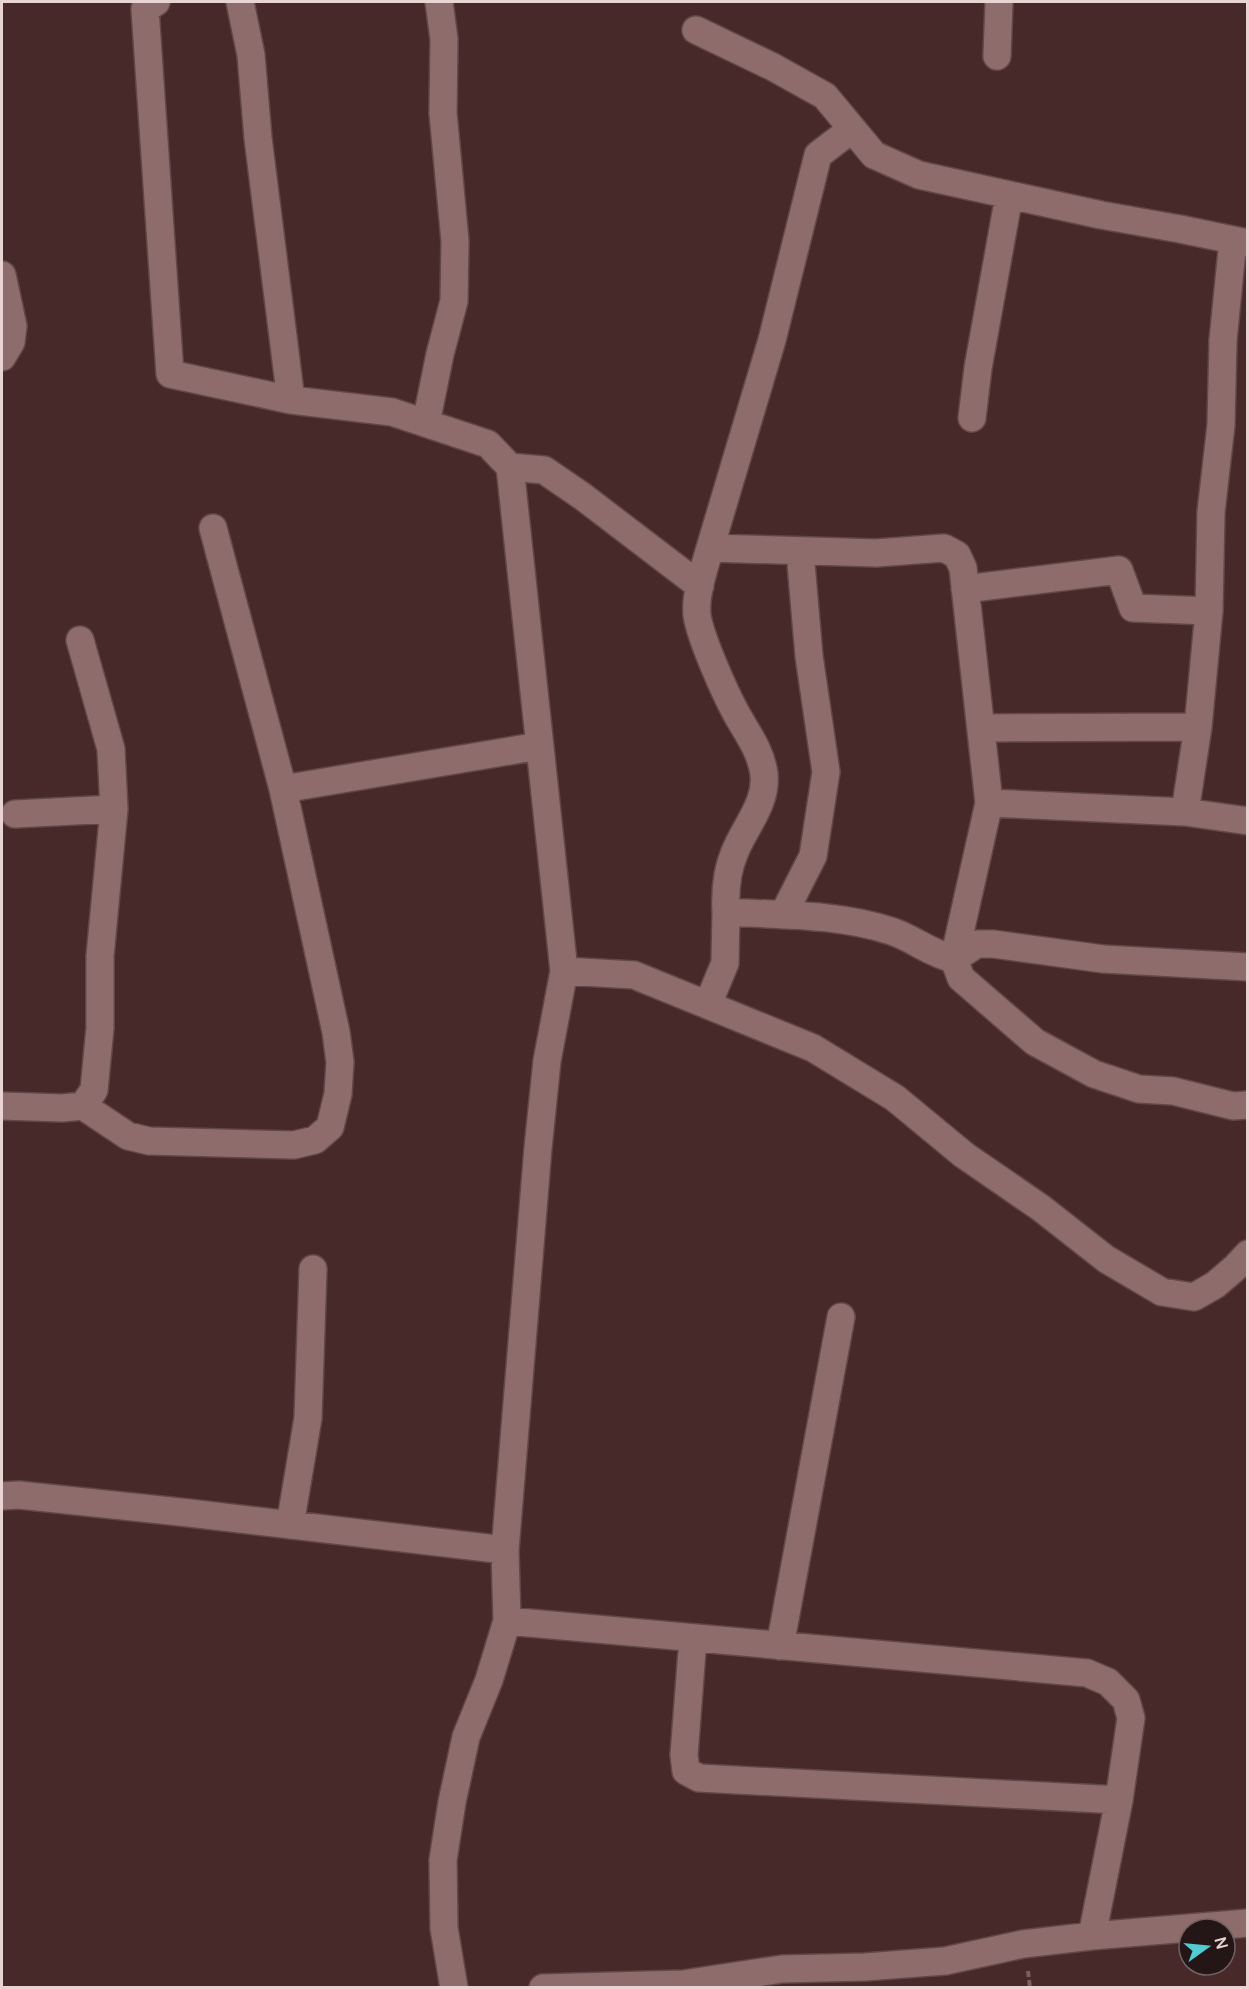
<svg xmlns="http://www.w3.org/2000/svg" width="1249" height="1989" viewBox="0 0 1249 1989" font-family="Manrope,sans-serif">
	<rect width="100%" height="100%" fill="#472929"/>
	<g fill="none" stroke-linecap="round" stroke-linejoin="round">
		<defs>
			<path id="street" d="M156,2L145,9L170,374L291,400L392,412L488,444L510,467L564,971L547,1061L538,1148L505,1550L507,1621L489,1680L466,1737L452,1802L443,1860L444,1928L454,1988
				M240,2L251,55L258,138L291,400
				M696,30L773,67L825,96L874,155L919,175L1101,215L1180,229L1248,243
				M997,56L999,2
				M852,129L818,155L772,340L710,548L876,553L944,548L957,555L963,568L989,803
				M1233,240L1223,340L1221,425L1211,512L1209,611L1198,727L1185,812L1248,821
				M2,275L13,326L11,342L2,357
				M972,418L978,368L1009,196
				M426,423L440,354L454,301L455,241L443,113L444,39L439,2
				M510,467L544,470L582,496L700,586
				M213,528L283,789
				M710,548C704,569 695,594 697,615C700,637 725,693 736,713C747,733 761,751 764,774C767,805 744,827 734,854C726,873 725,892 726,912
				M965,589L1119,570L1133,608L1209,611
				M982,728L1198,727
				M1185,812L989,803L954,959L961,978L1035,1042L1094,1074L1139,1089L1173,1091L1233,1106L1248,1105
				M15,814L114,809
				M783,915L813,856L826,772L809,656L800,552
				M564,971L634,975L813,1048L895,1098L964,1155L1041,1208L1106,1259L1162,1292L1194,1297L1215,1285L1236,1267L1248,1254
				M708,1004L725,963L726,912C781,915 838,914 891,931C913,938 931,954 954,959L977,944H993L1103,959L1248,967
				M2,1106L62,1108L83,1106L94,1090L100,1028V956L114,809L111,749L80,640
				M83,1106L128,1136L149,1141L294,1145L315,1140L330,1127L338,1094L340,1062L336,1032L283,789L539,746
				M2,1496L19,1495L189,1513L505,1550
				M290,1525L308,1418L313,1269
				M507,1621L1087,1673L1108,1682L1126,1700L1131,1718L1119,1800L1092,1936
				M693,1638L684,1755L686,1771L699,1778L1119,1800
				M780,1646L841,1317
				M543,1988L683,1984L782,1969L865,1967L945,1961L1023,1944L1092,1936L1248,1923"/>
		</defs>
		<!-- street casing -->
		<use href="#street" stroke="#614848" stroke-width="30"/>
		<!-- path -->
		<path stroke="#7a5f5f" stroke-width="4" stroke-dasharray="6 3" stroke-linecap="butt" d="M1028,1971L1030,1988"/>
		<!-- street -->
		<use href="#street" stroke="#8f6c6c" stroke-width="27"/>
	</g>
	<!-- border -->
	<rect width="1249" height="1989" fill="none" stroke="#e8d4d3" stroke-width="6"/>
	<!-- north arrow -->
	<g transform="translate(1207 1947) rotate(75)"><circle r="28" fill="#241616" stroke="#726262" stroke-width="1.5"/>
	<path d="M0-4.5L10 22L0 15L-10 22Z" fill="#51ccd2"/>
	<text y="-9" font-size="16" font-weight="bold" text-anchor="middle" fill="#e8d4d3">N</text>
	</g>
</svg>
